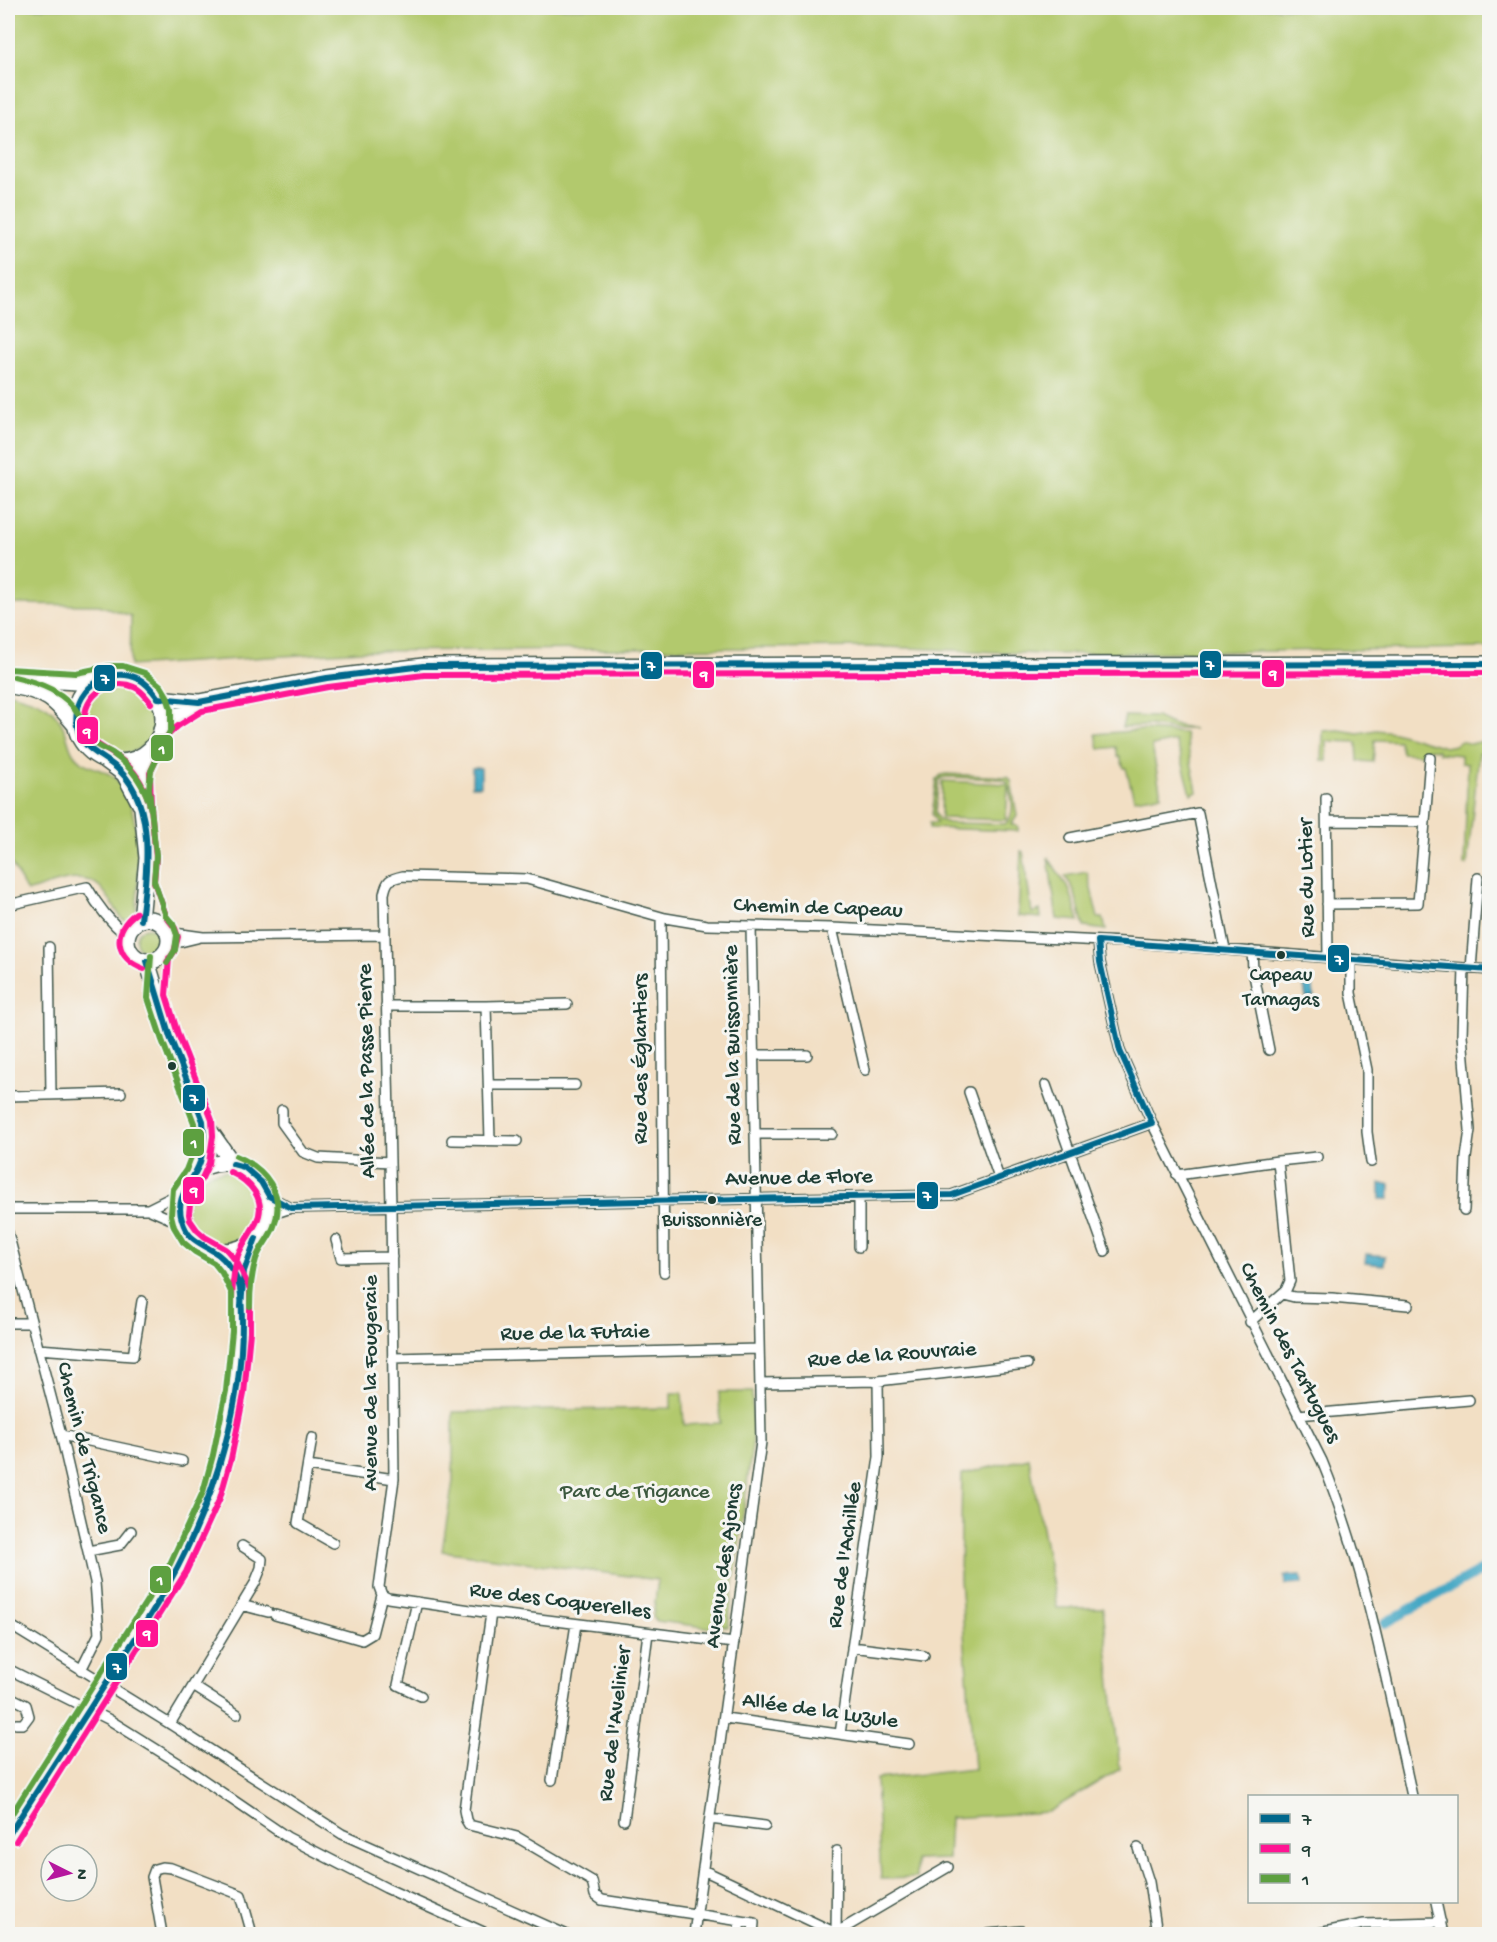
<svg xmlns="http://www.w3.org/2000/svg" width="1497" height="1942" viewBox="0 0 1497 1942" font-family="'Gochi Hand',sans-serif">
	<rect width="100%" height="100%" fill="#f6f6f2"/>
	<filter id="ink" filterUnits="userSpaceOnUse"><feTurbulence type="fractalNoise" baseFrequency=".0167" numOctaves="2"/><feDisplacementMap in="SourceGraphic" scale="12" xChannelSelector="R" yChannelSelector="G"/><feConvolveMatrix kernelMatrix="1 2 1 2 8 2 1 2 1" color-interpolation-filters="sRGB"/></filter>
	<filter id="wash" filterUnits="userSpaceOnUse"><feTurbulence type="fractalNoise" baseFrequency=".008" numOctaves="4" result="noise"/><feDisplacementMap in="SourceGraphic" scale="24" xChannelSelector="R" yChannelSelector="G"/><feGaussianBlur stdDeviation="1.35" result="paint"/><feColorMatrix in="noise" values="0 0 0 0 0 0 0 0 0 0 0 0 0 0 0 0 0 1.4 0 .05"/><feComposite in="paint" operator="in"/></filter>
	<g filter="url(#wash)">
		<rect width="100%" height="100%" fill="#f2dfc4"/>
		<!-- green -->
		<path fill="#b2c96d" stroke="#688350" stroke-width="1.5" fill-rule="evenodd" d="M8,8H1489V648L1042,654L887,647L362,651L130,666L131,616L99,605L8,604Z
			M85 719a35 35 0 1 1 70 0a35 35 0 1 1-70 0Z
			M8,692C36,701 53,702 65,731C68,738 69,747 73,753C83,769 102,767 115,778C143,804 139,880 136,916L127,921L122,919C115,909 109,896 100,887C82,869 47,886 27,892L8,857Z
			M1125,716L1156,717L1171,724L1194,729H1172L1149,726L1122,727Z
			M1142,730L1185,733L1197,791L1191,794L1180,753L1175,741L1152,746L1161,795L1134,799L1126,768H1124L1120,757H1118L1116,747L1099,749L1096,734Z
			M1339,730L1358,733L1376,730L1394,732L1445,747L1455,745L1461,741L1470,744L1489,740V752L1479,753L1467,865H1464L1468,764L1461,763V755L1439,753L1438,750L1428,749L1423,754L1402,753L1399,741L1375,740L1373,762L1358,761L1357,742L1327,741V761H1322L1323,731Z
			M946,774L1008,777L1011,780L1017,816L1011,825L1018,826V831L930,828V823H937L932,814L937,779L941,775ZM948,777L1001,779L1007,781L1008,784L942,781L941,818L1006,820L1008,785C1012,798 1016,815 1005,824L948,823L939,820L935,813L939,781L941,778Z
			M1021,851L1023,852L1032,913L1040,910L1041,918L1018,916Z
			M1048,857L1070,891L1079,921L1057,919Z
			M1087,872L1098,918H1103L1106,930L1084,927L1074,890L1065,876Z
			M136 940a12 12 0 1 1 24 0a12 12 0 1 1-24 0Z
			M186 1209a38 38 0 1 1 76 0a38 38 0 1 1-76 0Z
			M719,1392H752L753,1439L728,1627L721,1625L720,1629L657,1621L653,1617L658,1580L442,1551L453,1481V1412L671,1408V1393H682L684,1425L720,1423Z
			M1029,1458L1057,1608H1103L1120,1769L1048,1812L950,1818L948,1859L916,1860V1878L881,1879L876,1779L974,1769L960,1579L962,1474Z"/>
		<!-- water -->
		<path fill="#45a7c4" stroke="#32727c" stroke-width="1.5" d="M472,768H481V786H472Z
			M1312,979L1314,997L1306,998L1303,981Z
			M1380,1184H1390L1389,1199H1380Z
			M1366,1254L1385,1256L1384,1265L1365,1263Z
			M1301,1575L1302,1584L1285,1585L1284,1576Z"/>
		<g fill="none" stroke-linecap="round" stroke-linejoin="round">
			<!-- canal -->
			<path stroke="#45a7c4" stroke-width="10" d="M1385,1623L1490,1566"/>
		</g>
	</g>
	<g filter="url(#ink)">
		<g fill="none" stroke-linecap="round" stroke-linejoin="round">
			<defs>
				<path id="minor" d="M1326,798L1328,957
					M1327,821L1425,822L1418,903L1327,904
					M1425,822L1430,758
					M1070,838L1198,813L1225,950
					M8,905L87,887C98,907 110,922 127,936
					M661,917L664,1272
					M832,928L865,1070
					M167,932L203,937L385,935
					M1098,941L1100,962L1120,1051L1152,1123L1322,1461C1366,1568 1387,1684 1412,1796
					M168,945L197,938
					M49,947L51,1095
					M1252,951L1253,970L1269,1050
					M1351,959V993L1367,1070V1132L1371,1162
					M1464,968L1462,1035L1470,1130L1466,1158L1464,1210
					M1471,969L1478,878
					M386,1006H486L490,1140
					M486,1006L567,1004
					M754,1055H807
					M489,1085H575
					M1046,1085L1105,1251
					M969,1092L999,1178
					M8,1096L121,1093
					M282,1110V1123L303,1152L318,1158L390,1162
					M755,1134H832
					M452,1140L517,1141
					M1278,1161L1317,1157
					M1177,1175L1278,1161L1290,1281L1286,1290L1250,1322
					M182,1192L148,1209L182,1224
					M266,1192L269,1196L291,1208
					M859,1197V1247
					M8,1209H148
					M266,1223L279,1212L291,1208L952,1195L1152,1123
					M8,1233L61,1435L95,1582L99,1634L81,1670
					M336,1240L341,1258L392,1257
					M1282,1294L1294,1297L1332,1298L1408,1305
					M8,1323H31
					M38,1349L133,1356L142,1301
					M393,1358L759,1349
					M760,1383L878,1381L1027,1364
					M1298,1415L1469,1400
					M61,1435L182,1461
					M312,1438L298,1523L333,1543
					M308,1466L394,1479
					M88,1551L120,1545L131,1531
					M382,1595L379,1587L394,1479L391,1206L384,894C387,880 389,879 403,876L527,879L665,918L707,925L832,928L1124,942L1490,970
					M382,1595L388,1598L491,1613L734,1643
					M417,1602L398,1685L421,1696
					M241,1605L268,1612
					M491,1613L464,1810L466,1820L469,1825L517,1837L592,1881L595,1895L602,1900L754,1923L753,1934
					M275,1615L362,1640L372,1634L382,1595
					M8,1624L170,1724L342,1834L565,1934
					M852,1647L924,1656
					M8,1669L108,1719L180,1764L287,1837L386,1888L488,1934
					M193,1686L237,1714
					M8,1696L26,1705L29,1716L23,1724H16
					M725,1718L909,1744
					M170,1724L255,1583L261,1568L262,1559L242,1546
					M840,1734L879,1457L878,1381
					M552,1780L576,1624
					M710,1819L765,1826
					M624,1820L648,1633
					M1138,1848L1149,1882L1157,1934
					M703,1870L836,1933
					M1436,1902L1443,1934
					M836,1933L837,1851
					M162,1934L152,1877L155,1869L162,1867L171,1868L241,1895L252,1934
					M694,1934L761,1442L751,926
					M738,1934L740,1922
					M834,1934L948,1867
					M988,1934L1021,1931
					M1314,1934L1364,1924L1441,1922"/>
				<path id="primary" d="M75 718a44 44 0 1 1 88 0a44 44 0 1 1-88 0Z
					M8,678L77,682L99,679
					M12,686C47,692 54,699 76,726
					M158,698L199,702L327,678L423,666L1490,664
					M161,730L172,719L199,702
					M105,760L124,774L140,804
					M127 940a21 21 0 1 1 42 0a21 21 0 1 1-42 0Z
					M141,920L147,858L142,808L141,771L151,748
					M147,961L170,1037L203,1121L233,1164
					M180 1207a44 44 0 1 1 88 0a44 44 0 1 1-88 0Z
					M194,1174C201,1157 204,1140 203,1122
					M213,1251L230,1268L241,1292
					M116,1667C138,1634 161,1602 179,1567C207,1512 225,1455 235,1394C238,1373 240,1352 241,1331C242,1296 240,1270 256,1238
					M8,1836L75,1731"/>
			</defs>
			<!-- minor casing -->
			<use href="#minor" stroke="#3f554a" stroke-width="12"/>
			<!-- primary casing -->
			<use href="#primary" stroke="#3f554a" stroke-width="18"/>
			<!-- minor -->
			<use href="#minor" stroke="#fff" stroke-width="9"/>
			<!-- primary -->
			<use href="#primary" stroke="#fff" stroke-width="15"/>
			<defs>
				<path id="primary-bridge" d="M75,1731L116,1667"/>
			</defs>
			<!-- primary-bridge casing -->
			<use href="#primary-bridge" stroke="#3f554a" stroke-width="18" stroke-linecap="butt"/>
			<!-- primary-bridge -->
			<use href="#primary-bridge" stroke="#fff" stroke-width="15"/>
			<defs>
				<path id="bus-1" d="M141,920C147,875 156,806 120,771C104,755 81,751 77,726C71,692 107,664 139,679C147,683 153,691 158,698L199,702L327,678L423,666L1490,664
					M1098,941L1490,970
					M1098,941L1100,962L1120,1051L1152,1123
					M147,961L170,1037L203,1121L204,1136L202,1151
					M233,1164L244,1167L261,1182L269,1196L291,1208L952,1195L1152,1123
					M241,1306L244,1271L256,1238
					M8,1836C39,1788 70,1739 101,1691C124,1655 149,1620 169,1583C216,1499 248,1392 241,1295C240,1279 227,1259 213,1251C197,1241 188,1240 182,1220C174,1196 193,1183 200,1162C204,1149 204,1134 203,1121"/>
				<path id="bus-2" d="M151,703C146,697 142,690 134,687C108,675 78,700 86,728C91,746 111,750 124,762C138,774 147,792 151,810
					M136,913C111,931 115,959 144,969
					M167,962L174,952L178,937L175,928L167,918L154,882L156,858L151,807L150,773L168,735L178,726L202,711L328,687L424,675L1490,673
					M230,1172C250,1181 268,1200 256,1223C250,1234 243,1243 238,1255C233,1272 232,1289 232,1306
					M16,1841L186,1572L220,1498L231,1459L244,1394L250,1332V1289L237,1262L226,1249L205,1237L197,1230L190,1220L189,1214L191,1195L202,1178L209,1163L213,1136L212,1120L178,1034L166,995L169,958"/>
				<path id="bus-3" d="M8,669L76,673L110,666H123L145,673L161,686L167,696L171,709V729L151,771L149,788L156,855L154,881L166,916L173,924L177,935L175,950L167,963
					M14,677C40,683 66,692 80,716C85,724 87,734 92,741C97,747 106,749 112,753C132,767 146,787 151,810
					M236,1156C265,1168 286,1194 274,1226C270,1238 260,1247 256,1259C251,1275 250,1290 250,1306
					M8,1820L170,1564L203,1492L213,1455L226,1391L232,1331V1294L222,1273L214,1263L195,1252L183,1242L174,1227L171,1215L173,1189L186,1170L191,1157L195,1136L194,1123L162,1040L148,998L151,956"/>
			</defs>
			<!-- bus-1 casing -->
			<use href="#bus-1" stroke="#f6f6f2" stroke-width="10"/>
			<!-- bus-2 casing -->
			<use href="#bus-2" stroke="#f6f6f2" stroke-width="10"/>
			<!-- bus-3 casing -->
			<use href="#bus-3" stroke="#f6f6f2" stroke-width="10"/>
			<!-- bus-1 -->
			<use href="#bus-1" stroke="#00678c" stroke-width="6"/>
			<!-- bus-2 -->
			<use href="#bus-2" stroke="#ff1493" stroke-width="6"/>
			<!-- bus-3 -->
			<use href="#bus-3" stroke="#5da040" stroke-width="6"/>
		</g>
	</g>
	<!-- markers -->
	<g fill="#1f3d34" stroke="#f6f6f2" stroke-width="2">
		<circle cx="1281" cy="955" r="5"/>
		<circle cx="172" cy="1066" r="5"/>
		<circle cx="712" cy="1200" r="5"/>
	</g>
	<g text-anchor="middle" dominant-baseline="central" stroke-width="6" stroke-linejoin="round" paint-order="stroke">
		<!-- bus labels -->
		<g font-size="20" fill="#1f3d34" stroke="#f6f6f2">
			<text x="1281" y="976">Capeau<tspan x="1281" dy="25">Tarnagas</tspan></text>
			<text x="712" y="1221">Buissonnière</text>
		</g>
		<!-- street labels -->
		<g font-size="22" fill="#1f3d34" stroke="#f6f6f2">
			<text transform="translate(1308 878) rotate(-91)">Rue du Lotier</text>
			<text transform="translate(818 909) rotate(2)">Chemin de Capeau</text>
			<text transform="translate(734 1045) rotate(-91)">Rue de la Buissonnière</text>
			<text transform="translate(642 1059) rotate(-90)">Rue des Églantiers</text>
			<text transform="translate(368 1071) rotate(-91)">Allée de la Passe Pierre</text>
			<text transform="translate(799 1179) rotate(-1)">Avenue de Flore</text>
			<text transform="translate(575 1334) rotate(-1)">Rue de la Futaie</text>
			<text transform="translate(1289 1353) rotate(63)">Chemin des Tartugues</text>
			<text transform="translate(892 1356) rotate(-4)">Rue de la Rouvraie</text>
			<text transform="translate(372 1383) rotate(-90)">Avenue de la Fougeraie</text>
			<text transform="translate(83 1448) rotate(76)">Chemin de Trigance</text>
			<text transform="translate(846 1555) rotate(-82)">Rue de l'Achillée</text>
			<text transform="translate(725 1566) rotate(-82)">Avenue des Ajoncs</text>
			<text transform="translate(560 1602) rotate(7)">Rue des Coquerelles</text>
			<text transform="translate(820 1712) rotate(8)">Allée de la Luzule</text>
			<text transform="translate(616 1724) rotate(-83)">Rue de l'Avelinier</text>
		</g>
		<!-- park labels -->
		<g font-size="22" fill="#3c593f" stroke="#f6f6f2">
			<text x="635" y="1493">Parc de Trigance</text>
		</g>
	</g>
	<g stroke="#f6f6f2" stroke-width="2">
		<rect x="1199" y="650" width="23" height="29" rx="6" fill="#00678c"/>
		<rect x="640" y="651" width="23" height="29" rx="6" fill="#00678c"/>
		<rect x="1261" y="659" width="24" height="29" rx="6" fill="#ff1493"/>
		<rect x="692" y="660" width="23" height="29" rx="6" fill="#ff1493"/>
		<rect x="93" y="664" width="23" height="28" rx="6" fill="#00678c"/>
		<rect x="76" y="716" width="23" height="29" rx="6" fill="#ff1493"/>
		<rect x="150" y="734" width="24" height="28" rx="6" fill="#5da040"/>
		<rect x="1327" y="944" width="23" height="29" rx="6" fill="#00678c"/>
		<rect x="182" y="1084" width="24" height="28" rx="6" fill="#00678c"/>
		<rect x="182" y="1128" width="23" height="29" rx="6" fill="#5da040"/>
		<rect x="182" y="1176" width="23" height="29" rx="6" fill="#ff1493"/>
		<rect x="916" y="1181" width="23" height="29" rx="6" fill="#00678c"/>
		<rect x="149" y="1565" width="23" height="29" rx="6" fill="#5da040"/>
		<rect x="135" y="1619" width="24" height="29" rx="6" fill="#ff1493"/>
		<rect x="105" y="1652" width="23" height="29" rx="6" fill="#00678c"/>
	</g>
	<g font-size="16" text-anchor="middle" font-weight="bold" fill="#fff">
		<text x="1210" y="670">7</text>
		<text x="651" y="671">7</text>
		<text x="1273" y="679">9</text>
		<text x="704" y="680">9</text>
		<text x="105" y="684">7</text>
		<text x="87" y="737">9</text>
		<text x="162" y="754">1</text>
		<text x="1339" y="965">7</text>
		<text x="194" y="1104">7</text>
		<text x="194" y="1148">1</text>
		<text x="194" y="1196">9</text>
		<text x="927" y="1201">7</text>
		<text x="160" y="1585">1</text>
		<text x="147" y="1639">9</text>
		<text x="117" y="1673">7</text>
	</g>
	<!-- margin -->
	<rect width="1497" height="1942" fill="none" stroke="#f6f6f2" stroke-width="30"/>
	<!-- legend -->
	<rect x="1248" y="1795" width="210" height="108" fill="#f6f6f2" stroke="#a0aca6" stroke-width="1.5"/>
	<rect x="1260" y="1814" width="30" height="9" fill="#00678c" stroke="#a0aca6" stroke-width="1.5"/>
	<text x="1302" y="1825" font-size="18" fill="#1f3d34">7</text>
	<rect x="1260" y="1844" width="30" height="9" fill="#ff1493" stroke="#a0aca6" stroke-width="1.5"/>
	<text x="1302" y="1855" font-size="18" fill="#1f3d34">9</text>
	<rect x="1260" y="1874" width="30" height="9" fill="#5da040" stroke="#a0aca6" stroke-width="1.5"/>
	<text x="1302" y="1885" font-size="18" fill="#1f3d34">1</text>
	<!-- north arrow -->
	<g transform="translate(69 1873) rotate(96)"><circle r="28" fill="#f6f6f2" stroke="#a0aca6" stroke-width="1.5"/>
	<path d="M0-4.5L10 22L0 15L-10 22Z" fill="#b5179e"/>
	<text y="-9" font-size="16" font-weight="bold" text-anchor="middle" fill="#1f3d34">N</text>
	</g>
</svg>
